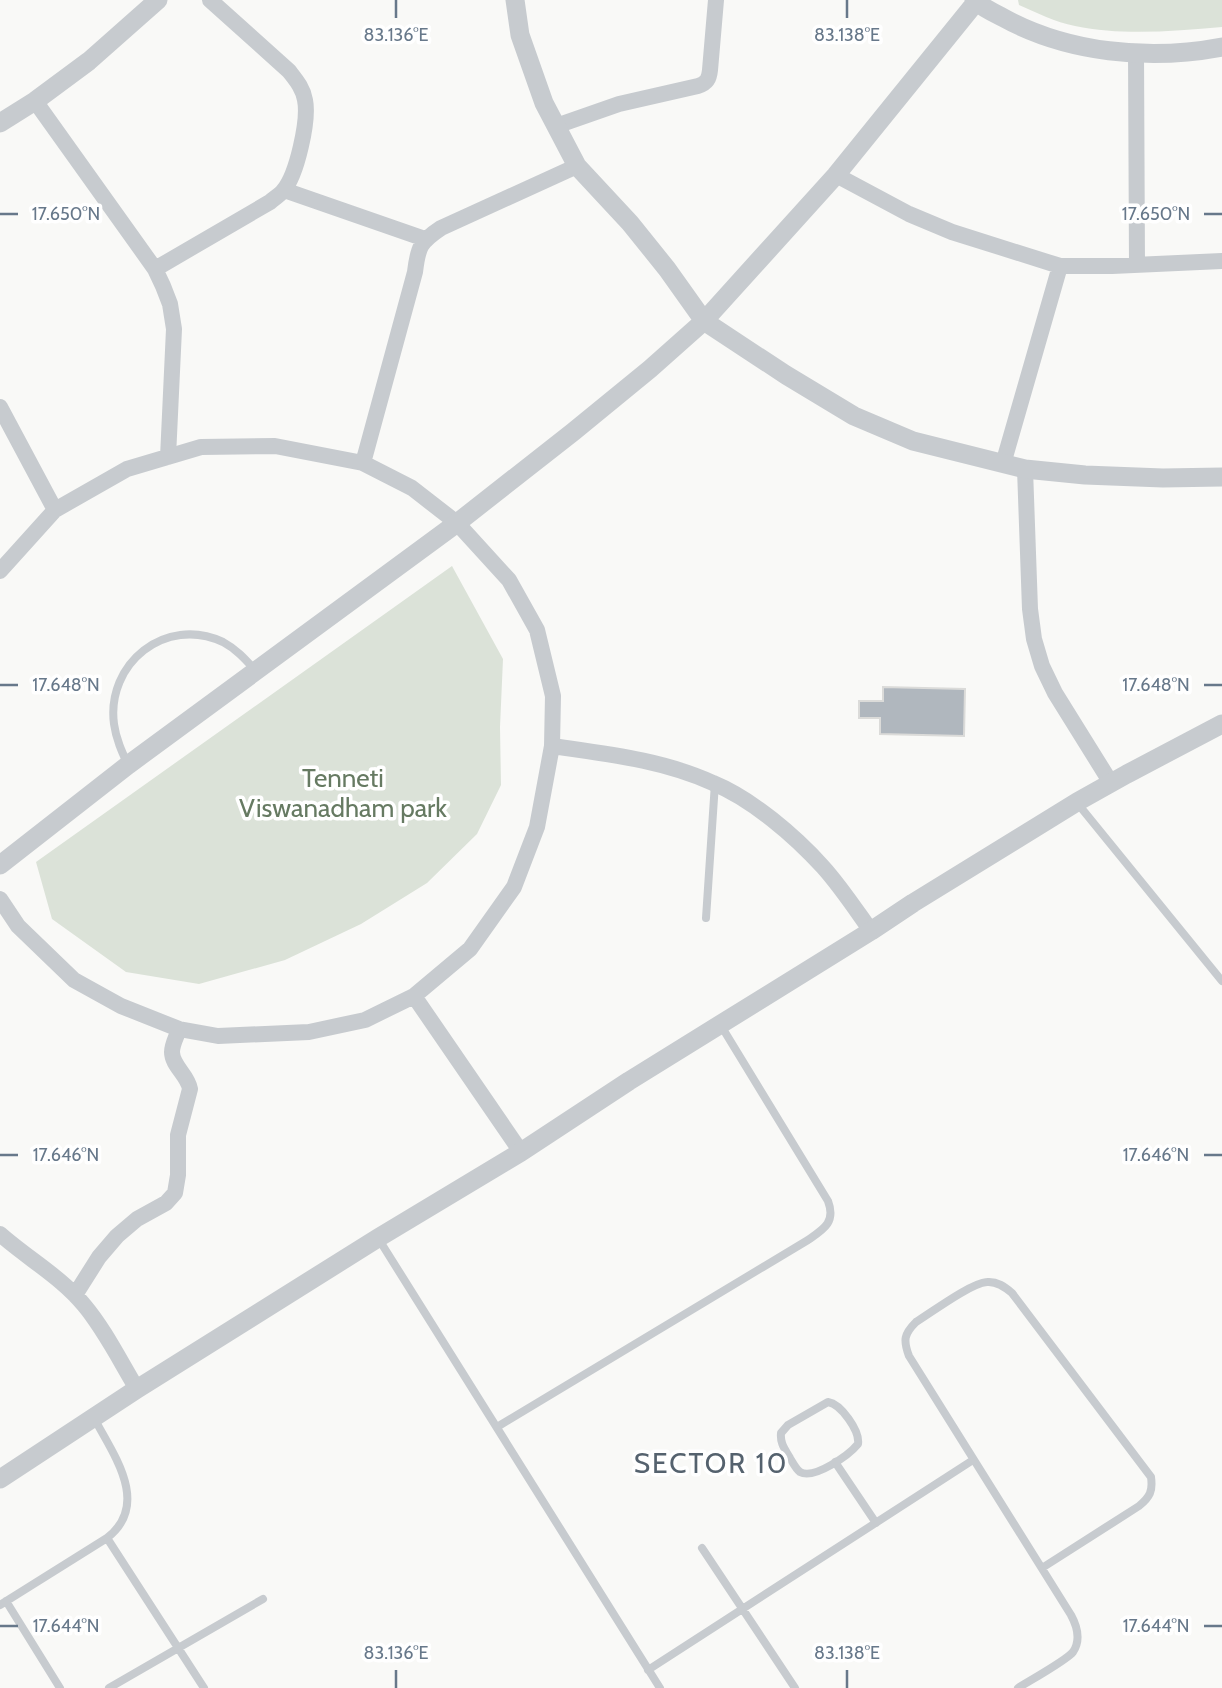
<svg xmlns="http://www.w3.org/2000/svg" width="1222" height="1688" viewBox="0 0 1222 1688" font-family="Cabin,sans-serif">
	<rect width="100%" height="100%" fill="#f9f9f7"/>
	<!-- green -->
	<path fill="#dbe2d8" d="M1018,0H1222V27C1174,31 1123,36 1075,26C1055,22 1037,13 1019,5Z
		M452,566L503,659L500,727L501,785L477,834L427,883L361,924L285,960L199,984L126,972L52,919L36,862Z"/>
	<!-- building -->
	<path fill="#b0b7be" stroke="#dbdbd9" stroke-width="2" d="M883,687L965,689L964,736L880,734V718H859V701H883Z"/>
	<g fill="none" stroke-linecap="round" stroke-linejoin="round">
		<!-- service -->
		<path stroke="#c7cbcf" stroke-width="8" d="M128,765C122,752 116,739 114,724C106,664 165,615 223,642C236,649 245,659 255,670
			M1078,804L1222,981
			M706,918L715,783
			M378,1238L660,1688
			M828,1402C841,1404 860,1431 858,1444C849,1455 814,1480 800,1472C796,1469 793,1463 790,1458C785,1449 780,1444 781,1433L788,1425Z
			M497,1427L808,1240C824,1229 836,1222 828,1201L720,1024
			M835,1462L876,1523
			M107,1538L204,1688
			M702,1548L795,1688
			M6,1601L60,1688
			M0,1605L107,1538C151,1504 113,1454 94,1418
			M648,1670L973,1460
			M109,1688L263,1599
			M1018,1688C1029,1681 1067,1660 1073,1652C1081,1640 1077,1626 1071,1615L909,1356C903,1340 904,1334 916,1322C932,1312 971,1283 987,1282C997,1281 1005,1287 1012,1293L1151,1477C1153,1491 1150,1497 1139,1506L1042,1568"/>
		<!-- minor -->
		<path stroke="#c7cbcf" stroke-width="16" d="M1136,53L1137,265
			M35,101L155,269L163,286L170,304L174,329L168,457
			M556,126L619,104L698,86C707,83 709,79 710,70L716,0
			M836,175L909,214L952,232L1060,266H1112L1222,261
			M284,190L425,239
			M155,269L270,202C274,198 280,195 283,191C297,175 309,120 305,100C303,88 296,80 289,71L210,0
			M0,407L55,510
			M363,463L415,272C418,247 420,242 441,228L577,166
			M1003,464L1060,266
			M1025,469L1030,609L1034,639L1042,666L1055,693L1111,783
			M0,571L55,510L127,469L201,447L275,446L363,463L412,488L457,523L509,580L537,630L553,696L552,746L537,827L514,887L470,949L414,996L365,1020L309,1032L218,1036L179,1029L121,1006L74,980L18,926L0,899
			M552,746C607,754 663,760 713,783C752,799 795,836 823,867C841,887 856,910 871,931
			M414,996L521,1152
			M0,1234C27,1258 61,1277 84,1305C105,1330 120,1361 137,1389
			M75,1295L99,1257L117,1236L137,1219L166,1203L175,1193L178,1175V1135L190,1089C188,1075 172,1066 172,1052C172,1044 177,1036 179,1029"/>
		<!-- tertiary -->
		<path stroke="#c7cbcf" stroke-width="19" d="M515,0L520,35L544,103L577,166L630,223L667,269L704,321L786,375L854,416L913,441L1025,469L1085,475L1163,478L1222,477
			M974,0C982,7 992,12 1002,17C1067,53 1149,61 1222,47
			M0,123L35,101L89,61L158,0
			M0,865L128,765L457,523L573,432L650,369L704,321L836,175L976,2
			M0,1479L137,1389L378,1238L521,1152L629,1081L871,931L913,903L1077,802L1127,774L1222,724"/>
	</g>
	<!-- ticks -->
	<path fill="none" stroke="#67788a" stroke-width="2.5" d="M396,0V18M847,0V18M0,214H18M1204,214H1222M0,685H18M1204,685H1222M0,1155H18M1204,1155H1222M0,1626H18M1204,1626H1222M396,1670V1688M847,1670V1688"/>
	<g text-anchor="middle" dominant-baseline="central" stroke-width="7" stroke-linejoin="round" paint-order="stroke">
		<!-- park labels -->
		<g font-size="26" fill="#667a62" stroke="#fff">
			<text x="343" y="778">Tenneti<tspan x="343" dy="30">Viswanadham park</tspan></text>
		</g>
		<!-- neighbourhood labels -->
		<g font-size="28" letter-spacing="2" fill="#55626e" stroke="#fff">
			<text x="711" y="1463">SECTOR 10</text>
		</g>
	</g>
	<g font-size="18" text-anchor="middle" fill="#67788a" stroke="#fff" stroke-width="7" stroke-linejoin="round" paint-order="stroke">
		<text x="396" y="41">83.136°E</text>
		<text x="847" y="41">83.138°E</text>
		<text x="66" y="220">17.650°N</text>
		<text x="1156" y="220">17.650°N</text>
		<text x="66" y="691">17.648°N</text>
		<text x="1156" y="691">17.648°N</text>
		<text x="66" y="1161">17.646°N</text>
		<text x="1156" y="1161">17.646°N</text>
		<text x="66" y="1632">17.644°N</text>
		<text x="1156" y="1632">17.644°N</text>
		<text x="396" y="1659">83.136°E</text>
		<text x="847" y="1659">83.138°E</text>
	</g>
</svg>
